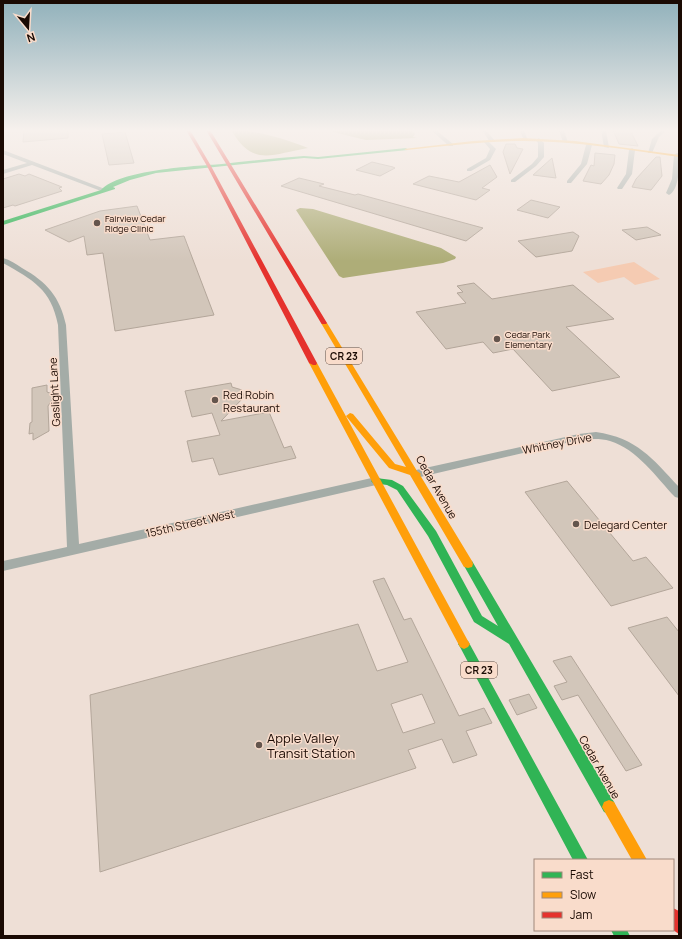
<svg xmlns="http://www.w3.org/2000/svg" width="682" height="939" viewBox="0 0 682 939" font-family="Manrope,sans-serif">
	<rect width="100%" height="100%" fill="#eedfd6"/>
	<!-- green -->
	<path fill="#f5cbb2" d="M634,262L660,279L635,285L624,277L598,283L583,272Z"/>
	<!-- water -->
	<path fill="#aead78" d="M231,130C257,130 285,139 308,148C271,154 254,168 231,130Z
		M334,130H412L415,134L413,137L417,138L366,140L333,132Z
		M300,208L313,209L441,248L456,257L455,259L443,263L343,278L339,276L296,210Z"/>
	<!-- building -->
	<path fill="#d2c6ba" stroke="#b3a69a" fill-rule="evenodd" d="M24,130H68V138L23,142Z
		M613,130H630L638,146L619,144Z
		M125,132L134,163L109,165L102,134Z
		M506,144H515L517,148L523,149L510,174L503,152Z
		M595,153L615,155L614,164L609,175L601,184L583,181L591,165L594,166Z
		M656,157H660L662,176L651,190L632,187L636,179Z
		M552,158L556,178L533,175Z
		M372,162L393,167L395,168L380,176L356,170Z
		M490,165L497,177L482,188L490,190L476,200L413,184L429,176L459,182Z
		M19,174L25,176L29,174L62,187L59,188L62,191L15,206L13,205L3,208V179Z
		M299,178L324,184L319,186L355,195L358,194L483,228L466,241L281,186Z
		M531,200L560,207L548,218L517,210Z
		M137,206L150,240L184,236L214,315L115,331L103,253L87,255L84,236L69,242L45,230L100,211Z
		M647,227L661,235L636,240L622,230Z
		M573,232L579,236L572,251L536,257L518,241Z
		M474,283L492,299L573,285L614,319L566,327L620,377L552,391L513,349L493,353L483,342L446,349L416,312L466,303L457,293L463,292L457,286Z
		M231,383L232,387L242,390L244,397L221,421L269,412L284,448L291,446L296,458L219,475L213,458L192,462L187,441L220,435L212,413L192,417L185,391Z
		M47,385V392L55,395L48,406L49,431L33,440V433L29,434L30,423L32,422V388Z
		M567,481L633,561L646,557L673,588L611,606L525,492Z
		M384,578L404,620L411,618L459,716L484,708L492,723L466,731L477,755L453,763L442,739L408,750L416,768L100,872L90,695L358,624L377,671L408,662L373,581ZM422,694L435,723L403,733L391,704Z
		M667,617L679,632V696L628,628Z
		M571,656L642,765L626,771L578,695L562,700L554,686L567,682L553,661Z
		M529,694L537,708L517,715L509,700Z"/>
	<g fill="none" stroke-linecap="round" stroke-linejoin="round">
		<!-- street -->
		<path fill="#a4aca7" fill-rule="evenodd" d="M431,130H436L453,144V146H449Z
			M482,130H486L495,141L494,142H490Z
			M520,130H524L528,141H524Z
			M559,130H564L568,143L563,142Z
			M601,130H606L609,148L604,147Z
			M661,130H667L659,137L652,153H648L652,139Z
			M539,138L544,143V157L536,166L515,182H511V180L532,164L538,157V143L536,140Z
			M487,140L496,149L490,160L471,171H467V169L486,158L490,149L484,142Z
			M589,143L592,145L587,164L571,183H567V181L581,164L586,145Z
			M632,148L635,150L632,174L622,189H618L617,188L626,174L629,150Z
			M3,150L105,189L106,190L101,191L32,165L3,174V170L27,163L3,154Z
			M677,153L679,154C679,165 680,189 669,195L666,193L672,179L674,155Z
			M3,258C10,260 16,264 22,268C47,282 60,297 66,325L79,544L376,477L380,478L382,481L380,484L376,485L3,571V561L67,547L58,325C51,289 33,280 3,263Z
			M596,432C637,438 652,458 679,487V498L675,497C656,477 637,449 610,441C600,438 589,439 579,440L416,478L412,477L410,474L412,471L416,470L579,434Z"/>
		<!-- fast -->
		<path fill="#30b455" fill-rule="evenodd" d="M406,148L408,150L318,159L304,158L156,173L130,180L113,187L115,188V189L3,225V221L101,190C119,170 194,166 222,164C249,161 277,158 304,156L318,157Z
			M376,478L392,480L403,486L436,531L482,616L498,626L463,564L464,561L468,560L472,561L614,802L616,807L614,812L609,814L604,812L509,644L474,622L428,536L397,490L387,485L373,483L371,481L373,479Z
			M464,639L468,641L588,860H573L460,647L458,644L460,641Z
			M611,930H627L630,936H614Z"/>
		<!-- slow -->
		<path fill="#ff9f0a" fill-rule="evenodd" d="M523,138L575,141L679,155V157C628,150 576,141 524,141C485,141 445,146 406,150L404,149L473,141Z
			M324,321L327,323L417,471L421,474L420,475L472,561L473,564L472,567L468,568L464,567L410,475L389,468L346,416L350,413L353,414L395,464L406,467L321,323Z
			M310,361H313L317,363L468,641L470,644L468,647L464,649L460,647L309,363Z
			M609,800L614,802L647,860H632L602,807L604,802Z"/>
		<!-- jam -->
		<path fill="#e5322d" fill-rule="evenodd" d="M186,130H190L211,166L317,363L316,365H313L309,363L207,166Z
			M206,130H210L327,323L326,324H322L321,323Z
			M673,908L679,911V934L673,930Z"/>
	</g>
	<!-- sky -->
	<linearGradient id="sky" x2="0" y2="1"><stop stop-color="#91b1bb"/><stop offset="0.5" stop-color="#f7f1ed"/><stop offset="1" stop-color="#f7f1ed" stop-opacity="0"/></linearGradient>
	<rect width="682" height="261" fill="url(#sky)"/>
	<!-- markers -->
	<g fill="#64554d" stroke="#f9dccb" stroke-width="1.5">
		<circle cx="97" cy="223" r="4"/>
		<circle cx="497" cy="339" r="4"/>
		<circle cx="215" cy="400" r="4"/>
		<circle cx="576" cy="524" r="4"/>
		<circle cx="259" cy="745" r="4"/>
	</g>
	<g text-anchor="middle" dominant-baseline="central" stroke-width="3" stroke-linejoin="round" paint-order="stroke">
		<!-- far-poi labels -->
		<g font-size="9" fill="#1a0a03" stroke="#f9dccb" text-anchor="start">
			<text x="105" y="218">Fairview Cedar<tspan x="105" dy="10">Ridge Clinic</tspan></text>
			<text x="505" y="334">Cedar Park<tspan x="505" dy="10">Elementary</tspan></text>
		</g>
		<!-- shield labels -->
		<g fill="#f9dccb" stroke="#5d493f" stroke-width="1">
			<rect x="326" y="348" width="36" height="16" rx="3"/>
			<rect x="461" y="662" width="36" height="16" rx="3"/>
		</g>
		<g font-size="10" font-weight="bold" fill="#1a0a03">
			<text x="344" y="356">CR 23</text>
			<text x="479" y="670">CR 23</text>
		</g>
		<!-- street labels -->
		<g font-size="11" fill="#1a0a03" stroke="#f9dccb">
			<text transform="translate(54 392) rotate(-93)">Gaslight Lane</text>
			<text transform="translate(557 443) rotate(-11)">Whitney Drive</text>
			<text transform="translate(437 487) rotate(60)">Cedar Avenue</text>
			<text transform="translate(190 523) rotate(-13)">155th Street West</text>
			<text transform="translate(600 767) rotate(60)">Cedar Avenue</text>
		</g>
		<!-- poi labels -->
		<g font-size="11" fill="#1a0a03" stroke="#f9dccb" text-anchor="start">
			<text x="223" y="394">Red Robin<tspan x="223" dy="13">Restaurant</tspan></text>
			<text x="584" y="524">Delegard Center</text>
		</g>
		<!-- near-poi labels -->
		<g font-size="13" fill="#1a0a03" stroke="#f9dccb" text-anchor="start">
			<text x="267" y="738">Apple Valley<tspan x="267" dy="15">Transit Station</tspan></text>
		</g>
	</g>
	<!-- border -->
	<rect width="682" height="939" fill="none" stroke="#1a0a03" stroke-width="8"/>
	<!-- legend -->
	<rect x="534" y="859" width="140" height="72" fill="#f9dccb" stroke="#a0887b"/>
	<rect x="542" y="872" width="20" height="6" fill="#30b455" stroke="#a0887b"/>
	<text x="570" y="879" font-size="12" fill="#1a0a03">Fast</text>
	<rect x="542" y="892" width="20" height="6" fill="#ff9f0a" stroke="#a0887b"/>
	<text x="570" y="899" font-size="12" fill="#1a0a03">Slow</text>
	<rect x="542" y="912" width="20" height="6" fill="#e5322d" stroke="#a0887b"/>
	<text x="570" y="919" font-size="12" fill="#1a0a03">Jam</text>
	<!-- north arrow -->
	<g transform="translate(28 28) rotate(162)" stroke="#f9dccb" stroke-width="3" paint-order="stroke">
	<path d="M0-3L7 15L0 10L-7 15Z" fill="#1a0a03"/>
	<text y="-6" font-size="11" font-weight="bold" text-anchor="middle" fill="#1a0a03">N</text>
	</g>
</svg>
